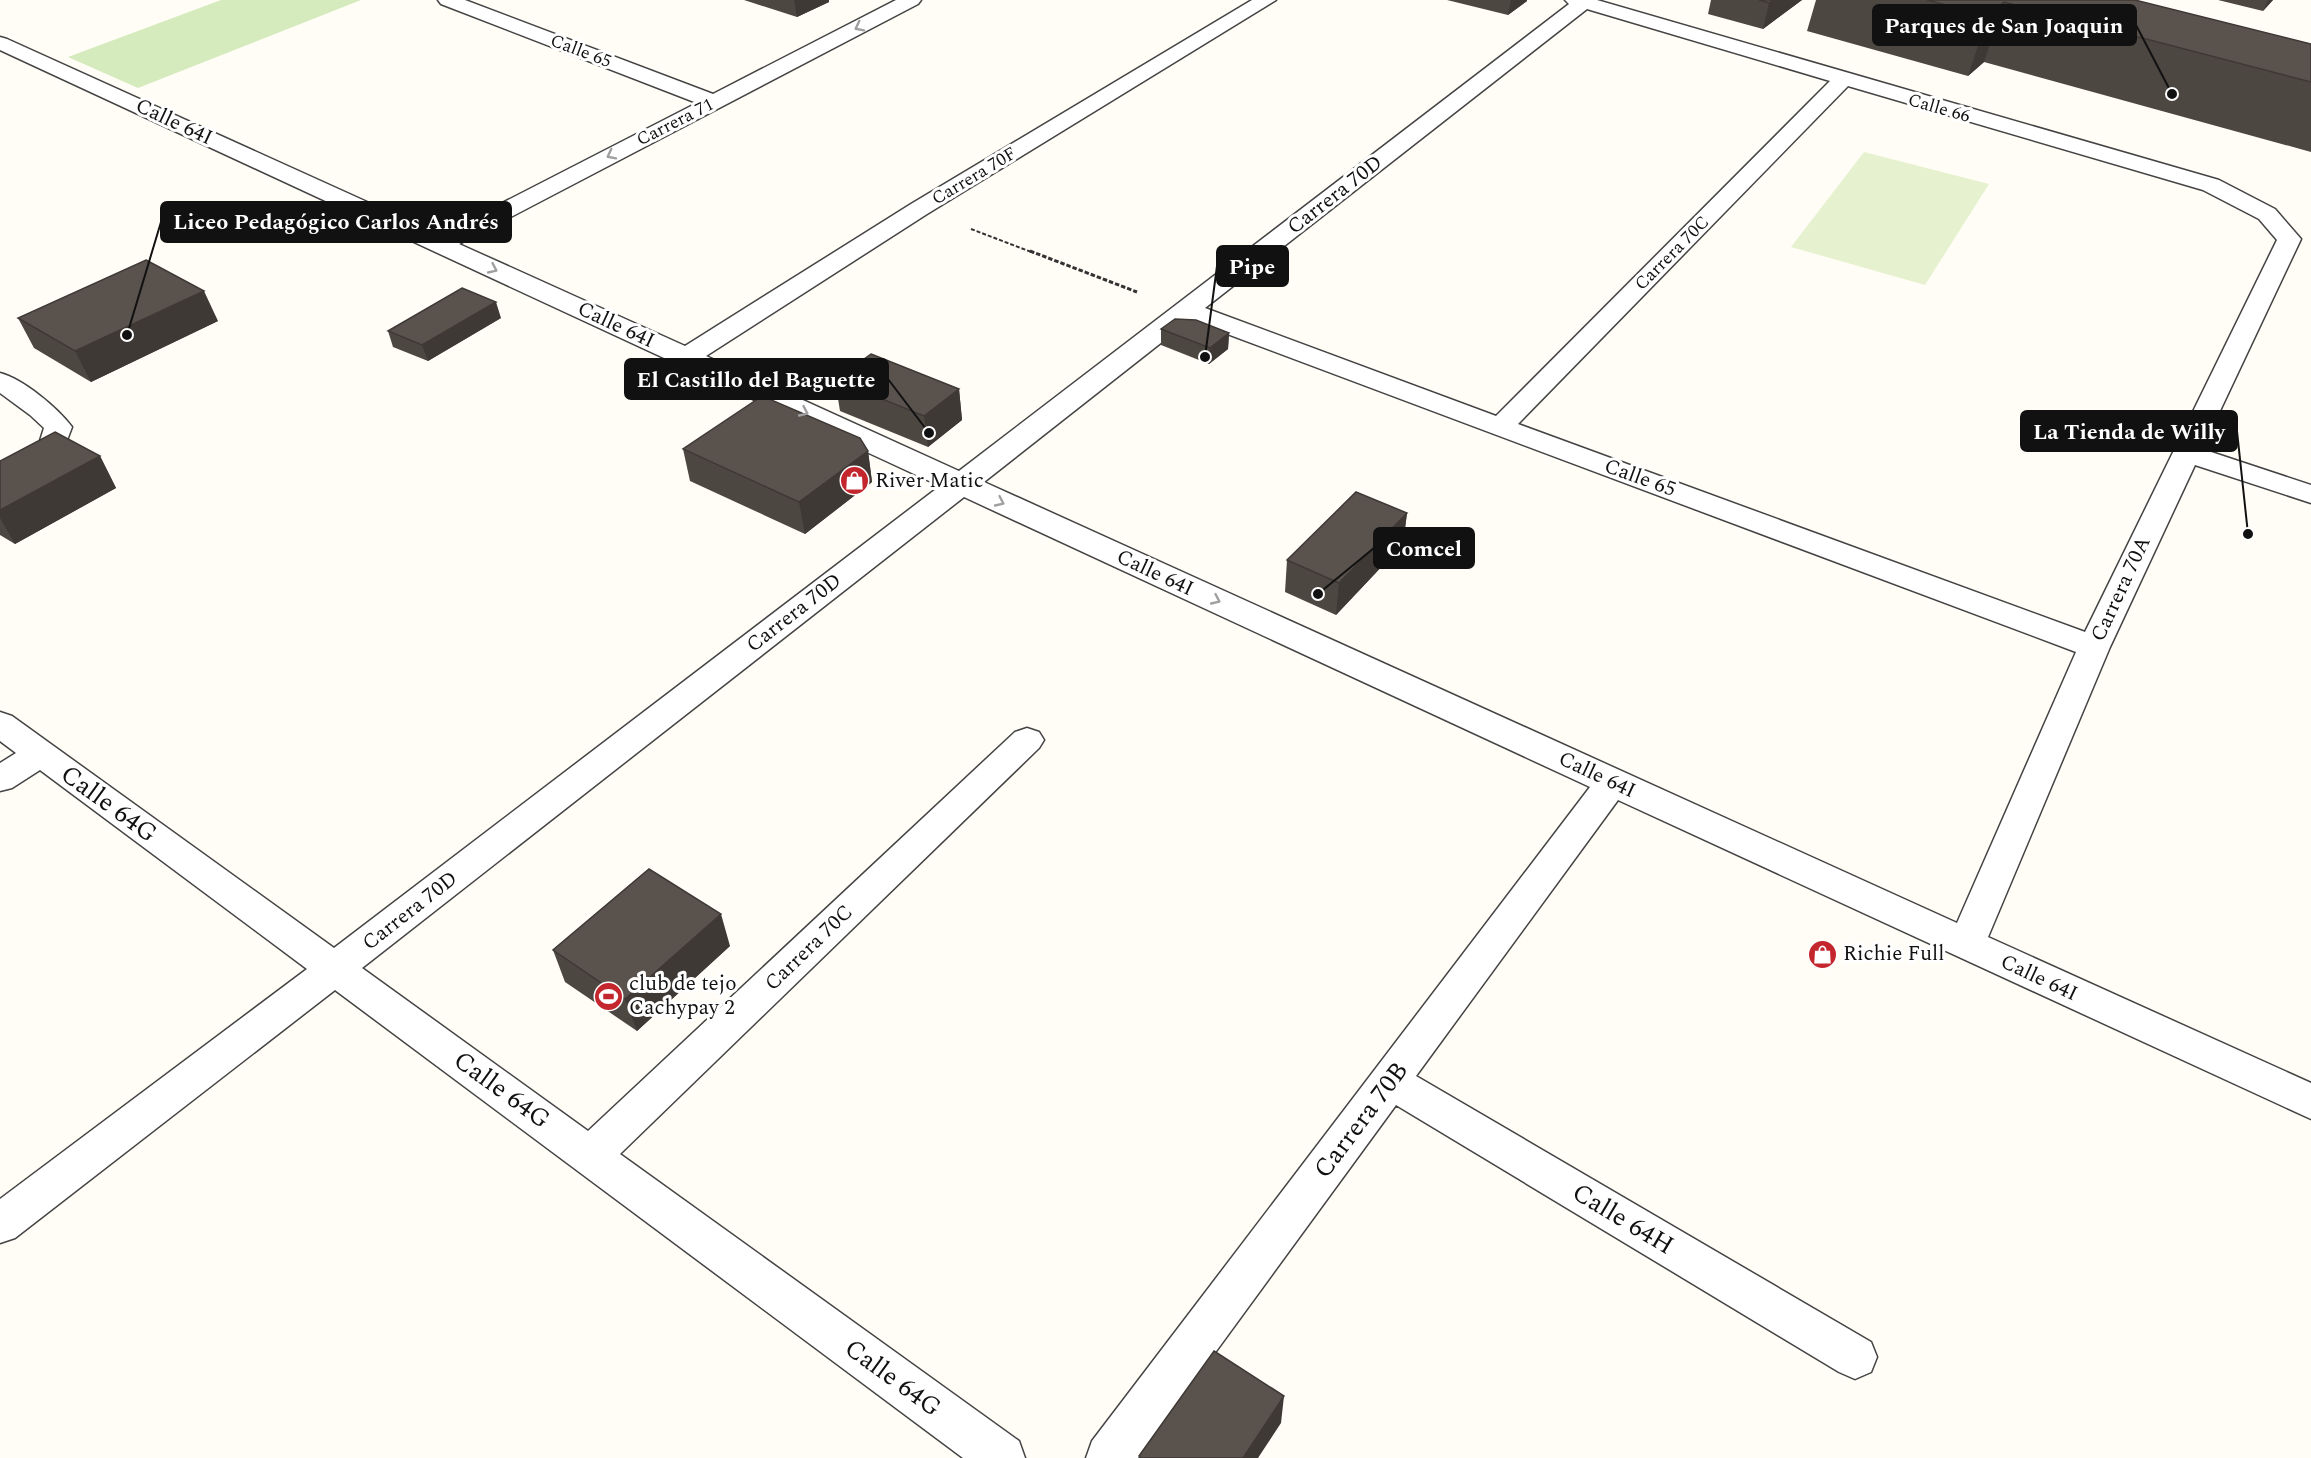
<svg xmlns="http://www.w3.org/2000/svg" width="2311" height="1458" viewBox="0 0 2311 1458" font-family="Spectral,serif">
	<rect width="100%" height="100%" fill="#fffdf5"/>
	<!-- green -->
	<path fill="#d5ebbd" d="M221,0H361L138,88L68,57Z"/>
	<!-- pitch -->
	<path fill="#e6f2cf" d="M1864,152L1989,184L1925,285L1791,247Z"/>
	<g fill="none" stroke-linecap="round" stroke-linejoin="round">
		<defs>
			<path id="minor" d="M438,0H465L713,94L896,0H921L918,4L459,244L685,346L911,204L1252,0H1276L927,214L706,356L959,471L1569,4L1565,0H1597L2219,180L2275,209L2301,239L2202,449L2311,485V503L2195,465L2110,647L1988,937L2311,1083V1119L1618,800L1416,1076L1871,1342L1877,1357L1871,1372L1855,1379L1839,1372L1396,1105L1138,1458H1086L1092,1441L1590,787L964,497L362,968L588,1131L1015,732L1027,728L1039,732L1044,740L1039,748L620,1154L1019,1441L1025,1458H963L335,990L15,1238L0,1243V1199L307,969L40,770L12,788L0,791V763L16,753L0,741V712L12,716L334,948L940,486L0,50V37L7,39L440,235L697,103L441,4ZM1587,9L1830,81L1496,416L1205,308ZM1848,86L2203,190L2259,219L2277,240L2085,632L1518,424ZM1190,320L2076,652L1957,923L984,482Z
				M0,373C23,379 58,408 72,427L61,456L32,480L0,495V475L38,447L44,428L30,415L0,393Z"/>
		</defs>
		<!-- minor casing -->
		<use href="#minor" stroke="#444" stroke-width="3"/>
		<!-- path-far1 -->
		<path stroke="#333" stroke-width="2" stroke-dasharray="4 2" stroke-linecap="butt" d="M971,229L1034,253"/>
		<!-- path -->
		<path stroke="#333" stroke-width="3" stroke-dasharray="4.5 2" stroke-linecap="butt" d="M1030,251L1137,292"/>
		<!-- minor -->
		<use href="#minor" fill="#fff" fill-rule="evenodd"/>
	</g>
	<!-- wall -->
	<path fill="#4d4742" d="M744,0H829V2L797,17Z
		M1447,0H1527V1L1508,15Z
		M1711,0H1802L1763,29L1708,14Z
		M1816,0H2135L2311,44V152L1984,62L1968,76L1807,31Z
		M2218,0H2273L2263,11Z
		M18,318L218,321L91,382L34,348Z
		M501,318L428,361L393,347L388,331Z
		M1161,329L1229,333L1228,349L1209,364L1161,345Z
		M835,380L959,389L962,420L928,447L840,411Z
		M683,449L868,451L872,482L805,534L690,481Z
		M100,456L116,488L15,544L0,535V461Z
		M1407,513L1403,544L1336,615L1285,592L1287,560Z
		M730,946L637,1031L565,982L553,950Z"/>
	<!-- shaded-wall -->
	<path fill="#3f3936" d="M794,0H829V2L797,17Z
		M1511,0H1527V1L1508,15Z
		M1773,0H1802L1763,29L1769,3Z
		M2268,0H2273L2263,11Z
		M2004,2L1984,62L1968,76L1988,16Z
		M204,291L218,321L91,382L75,351Z
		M496,302L501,318L428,361L422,345Z
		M1229,333L1228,349L1209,364L1210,348Z
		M959,389L962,420L928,447L924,416Z
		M868,451L872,482L805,534L799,502Z
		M100,456L116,488L15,544L0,518V510Z
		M1407,513L1403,544L1336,615L1339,583Z
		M721,914L730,946L637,1031L625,999Z
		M1284,1396L1281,1423L1258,1458H1243Z"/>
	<!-- building -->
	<path fill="#5a524d" stroke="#3f3936" stroke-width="1.5" d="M1759,0H1773L1769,3Z
		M1927,0H2135L2311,44V82L2004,2L1988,16Z
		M146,260L204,291L75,351L18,318Z
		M462,288L496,302L422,345L388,331Z
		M1175,319L1196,320L1229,333L1210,348L1161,329Z
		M871,354L959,389L924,416L835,380Z
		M762,396L860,438L868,451L799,502L683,449Z
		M55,432L100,456L0,510V461Z
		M1356,492L1407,513L1339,583L1287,560Z
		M649,869L721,914L625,999L553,950Z
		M1214,1351L1284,1396L1243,1458H1141L1139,1456Z"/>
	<!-- one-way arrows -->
	<defs><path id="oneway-chevron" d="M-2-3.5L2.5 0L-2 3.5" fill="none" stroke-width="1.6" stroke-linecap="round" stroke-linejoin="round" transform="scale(1.5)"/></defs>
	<g stroke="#a0a0a0">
		<use href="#oneway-chevron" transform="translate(859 27) rotate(153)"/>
		<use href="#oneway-chevron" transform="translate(611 155) rotate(153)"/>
		<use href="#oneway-chevron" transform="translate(493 269) rotate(25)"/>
		<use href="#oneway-chevron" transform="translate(804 412) rotate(25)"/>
		<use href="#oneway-chevron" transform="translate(1000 502) rotate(25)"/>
		<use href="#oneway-chevron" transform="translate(1216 600) rotate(25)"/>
	</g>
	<!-- icons -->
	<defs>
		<symbol id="shop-disc" viewBox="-11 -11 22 22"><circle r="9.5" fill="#c4262e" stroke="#fff"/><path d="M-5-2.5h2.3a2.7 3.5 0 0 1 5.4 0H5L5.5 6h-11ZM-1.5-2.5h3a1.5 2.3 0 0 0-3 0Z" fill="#fff"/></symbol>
		<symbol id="stadium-disc" viewBox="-11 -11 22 22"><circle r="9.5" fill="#c4262e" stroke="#fff"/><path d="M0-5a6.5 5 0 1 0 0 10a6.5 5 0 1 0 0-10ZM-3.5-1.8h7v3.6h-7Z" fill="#fff"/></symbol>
	</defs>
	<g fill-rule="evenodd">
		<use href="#shop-disc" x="838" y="464" width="33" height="33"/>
		<use href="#shop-disc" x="1806" y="938" width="33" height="33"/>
		<use href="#stadium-disc" x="592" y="980" width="33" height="33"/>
	</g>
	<g text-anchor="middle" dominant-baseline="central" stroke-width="6" stroke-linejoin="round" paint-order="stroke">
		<!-- far-street labels -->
		<g font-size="18" fill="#111" stroke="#fff">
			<text transform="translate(581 51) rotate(21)">Calle 65</text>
			<text transform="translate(1939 108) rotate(16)">Calle 66</text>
			<text transform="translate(675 122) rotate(-27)">Carrera 71</text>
			<text transform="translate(974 176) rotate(-31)">Carrera 70F</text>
			<text transform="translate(1672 253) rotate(-45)">Carrera 70C</text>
		</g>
		<!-- street labels -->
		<g font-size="21" fill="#111" stroke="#fff">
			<text transform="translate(174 122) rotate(25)">Calle 64I</text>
			<text transform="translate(1335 195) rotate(-38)">Carrera 70D</text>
			<text transform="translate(616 325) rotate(25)">Calle 64I</text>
			<text transform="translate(1640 478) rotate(20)">Calle 65</text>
			<text transform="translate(1155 573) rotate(25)">Calle 64I</text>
			<text transform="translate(2121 589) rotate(-65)">Carrera 70A</text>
			<text transform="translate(794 613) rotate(-38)">Carrera 70D</text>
			<text transform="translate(1597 775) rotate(25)">Calle 64I</text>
			<text transform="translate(410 911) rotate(-38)">Carrera 70D</text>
			<text transform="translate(809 948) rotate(-44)">Carrera 70C</text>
			<text transform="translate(2039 978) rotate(25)">Calle 64I</text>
		</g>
		<!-- poi labels -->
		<g font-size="21" fill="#111" stroke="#fff" text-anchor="start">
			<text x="875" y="481">River Matic</text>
			<text x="1843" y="954">Richie Full</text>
			<text x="629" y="984">club de tejo<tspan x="629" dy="24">Cachypay 2</tspan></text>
		</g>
		<!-- near-street labels -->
		<g font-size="26" fill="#111" stroke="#fff">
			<text transform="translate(109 804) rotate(36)">Calle 64G</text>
			<text transform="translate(502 1090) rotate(36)">Calle 64G</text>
			<text transform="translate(1361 1120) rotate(-53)">Carrera 70B</text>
			<text transform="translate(1623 1219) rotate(31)">Calle 64H</text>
			<text transform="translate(893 1378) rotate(36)">Calle 64G</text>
		</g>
	</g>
	<!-- callouts -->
	<path fill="none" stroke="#111" stroke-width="2" d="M2172 94L2136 25M127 335L161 222M1205 357L1217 266M929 433L888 379M2248 534L2237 431M1318 594L1374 548"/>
	<g fill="#111" stroke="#fff" stroke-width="2">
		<circle cx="2172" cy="94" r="6"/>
		<circle cx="127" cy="335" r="6"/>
		<circle cx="1205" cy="357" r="6"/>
		<circle cx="929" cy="433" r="6"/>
		<circle cx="2248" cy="534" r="6"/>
		<circle cx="1318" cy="594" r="6"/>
	</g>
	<g fill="#111" stroke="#111" stroke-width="2">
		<rect x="1873" y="5" width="263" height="40" rx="6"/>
		<rect x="161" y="202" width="350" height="40" rx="6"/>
		<rect x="1217" y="246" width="71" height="40" rx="6"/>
		<rect x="625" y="359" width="263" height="40" rx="6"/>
		<rect x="2021" y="411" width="216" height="40" rx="6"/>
		<rect x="1374" y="528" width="100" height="40" rx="6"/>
	</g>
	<g font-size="22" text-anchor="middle" font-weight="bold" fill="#fff">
		<text x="2004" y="33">Parques de San Joaquin</text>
		<text x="336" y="229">Liceo Pedagógico Carlos Andrés</text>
		<text x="1252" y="274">Pipe</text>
		<text x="756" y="387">El Castillo del Baguette</text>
		<text x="2129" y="439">La Tienda de Willy</text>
		<text x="1424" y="556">Comcel</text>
	</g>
</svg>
